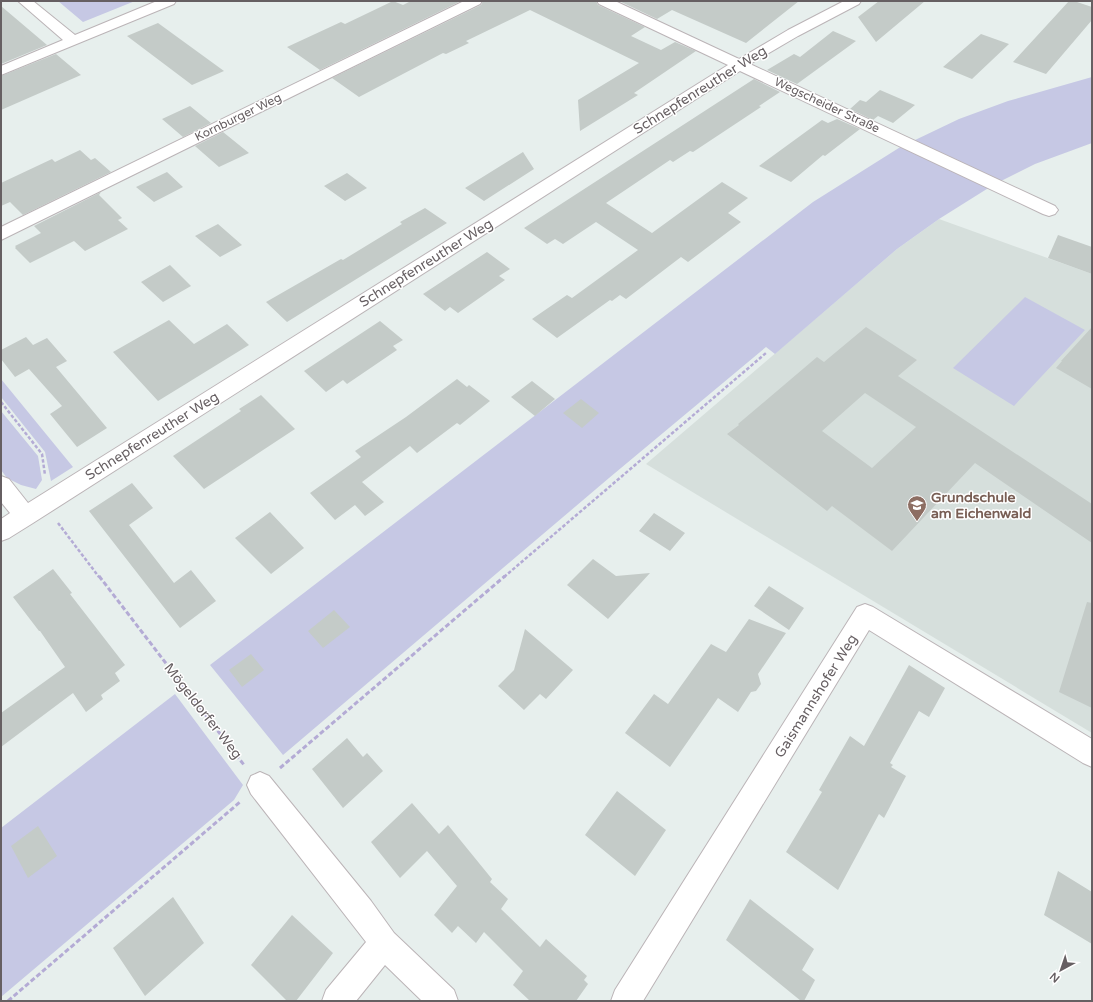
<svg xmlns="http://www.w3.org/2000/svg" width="1093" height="1002" viewBox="0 0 1093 1002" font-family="'Varela Round',sans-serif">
	<rect width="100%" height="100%" fill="#e7efed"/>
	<!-- education -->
	<path fill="#d6dfdc" d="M939,219L1092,274V733L646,464L897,249Z"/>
	<!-- green -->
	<path fill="#c6c8e4" d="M58,1H135L83,22Z
		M1092,77V143L1035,164L1001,181L913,141L959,119L1008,101Z
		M902,146L990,187L939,219L897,249L775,354L766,347L609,478L283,755L210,665L813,202Z
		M1025,297L1085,330L1014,406L953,368Z
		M1,379L73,467L51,481L45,452L1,397Z
		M1,411L38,456L42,480L36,489L21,485L7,478L1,470Z
		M175,694L243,785L234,800L1,997V828Z"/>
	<!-- building -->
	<path fill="#c4cbc8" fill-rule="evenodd" d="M393,1L403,5L411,1H461L320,70L287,47L341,22L345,24Z
		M483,1H596L598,5L645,27L631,36L661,50L675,42L696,51L634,93L638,95L580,131L578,100L639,63L530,10L466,41L469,43L446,54L443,53L359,97L332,78L481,5Z
		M619,1H799L746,43L672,10L657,19Z
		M879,1H925L876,42L858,17Z
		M1069,1H1074L1092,7V20L1046,74L1013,62Z
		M1,6L47,45L1,64Z
		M158,23L224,71L192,85L127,36Z
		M833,31L856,41L797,84L767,70L794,54L800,57Z
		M981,34L1009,44L972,79L943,67Z
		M56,54L81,75L1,110V76Z
		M754,79L780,92L759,106L761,107L693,152L690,151L673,162L670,160L606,203L652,233L722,182L748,198L728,213L741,222L688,262L681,257L626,299L620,295L612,301L610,300L557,338L532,319L567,295L572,298L638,250L596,222L563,244L555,239L547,244L524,228Z
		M880,90L915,105L893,123L878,116L873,120L850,109L860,100L866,102Z
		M190,106L211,123L183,137L162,119Z
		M837,119L860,129L825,156L823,155L791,182L759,166L822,120L828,123Z
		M223,132L249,153L219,167L195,146Z
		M80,150L91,160L95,158L111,172L23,215L10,202L1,206V183L52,159L55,162Z
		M523,152L534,169L484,201L465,188Z
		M167,172L183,187L154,202L136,187Z
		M347,173L367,188L345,201L324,186Z
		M101,192L99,195L122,218L118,220L128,229L85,251L74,241L30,263L15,248L16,247L15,246L41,233L34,226Z
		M425,208L447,223L287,322L266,302L341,259L343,260L402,224L400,222Z
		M218,224L242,245L220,257L195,236Z
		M1058,235L1092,247V274L1048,258Z
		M487,252L510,269L499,276L505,280L458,313L450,307L445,311L423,294Z
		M170,265L191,286L163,302L141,282Z
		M169,320L194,344L227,324L249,345L158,401L113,352Z
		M380,321L403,340L393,346L397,350L347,384L343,380L326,392L304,371Z
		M866,327L917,360L898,376L1092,504V543L975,463L892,551L832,506L827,511L727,434L739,425L738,424L817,357L824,362ZM865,393L916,427L872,468L822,431Z
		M1092,327V389L1056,368L1062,361H1061Z
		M26,337L33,345L47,338L67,361L56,367L107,428L77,447L50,414L62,406L29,369L15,377L1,359V350Z
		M457,379L467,387L469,385L490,401L460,425L457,423L417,453L410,446L362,482L384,502L365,516L355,505L335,520L310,493L361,457L355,451L406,417Z
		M532,381L555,399L535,416L511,397Z
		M261,395L295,429L204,489L173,456L241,411L239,409Z
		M581,399L599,413L582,428L563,413Z
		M132,483L153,508L129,525L174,583L191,570L216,601L180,628L89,511Z
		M270,512L304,548L271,574L235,538Z
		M654,513L685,533L670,551L639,531Z
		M593,559L616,576L650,573L608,619L567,585Z
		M53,569L72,593L70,594L125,665L115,673L120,681L101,695L103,699L86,712L73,693L1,747V713L65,667L40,631H39L13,597Z
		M769,586L804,608L789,630L754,606Z
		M1087,602L1092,603V708L1059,692Z
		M334,610L350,627L323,648L308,631Z
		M749,619L786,633L758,674L761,684L756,691L751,692L738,712L718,698L670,767L625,733L654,694L668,704L711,644L726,652Z
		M525,629L573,670L546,699L540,694L524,710L498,686L514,670Z
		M251,654L264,670L242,687L229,670Z
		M909,665L945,688L929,717L919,711L890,763L893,765L891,767L906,776L884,818L879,814L838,890L786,852L822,792L819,790L850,736L864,746Z
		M347,738L363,757L367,753L383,771L343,808L312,769Z
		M617,791L666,830L635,876L585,835Z
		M412,803L439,834L448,825L492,879L490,882L508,899L501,909L540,947L546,939L587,976L584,980L588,984L576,1001H530L513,985L523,971L484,932L476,943L458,926L452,933L434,915L457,886L427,851L400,878L371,842Z
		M38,826L57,856L28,878L11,846Z
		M1058,871L1092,892V944L1044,915Z
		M173,897L204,943L145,996L113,948Z
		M750,899L814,949L802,970L815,980L804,1001H801L726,940Z
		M292,915L333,953L296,1001H287L251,965Z"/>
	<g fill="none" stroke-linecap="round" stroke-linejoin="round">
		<defs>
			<path id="street" d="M18,1H33L75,35L157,1H176L174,4L1,75V66L63,40Z
				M464,1H482L480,4L1,240V227Z
				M597,1H615L739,59L788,30L844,1H861L859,4L798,36L750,64L1055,206L1058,210L1055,214L1049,216L1043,214L740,71L33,523L9,538L1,541V519L10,513L1,502V476L9,479L28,503L728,65L599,4Z
				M865,604L873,607L1092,739V767L1083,763L869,630L643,1001H611L615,990L857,607Z
				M260,772L269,776L371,901L394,933L454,990L458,1001H422L385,965L356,1001H322L326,990L366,942L251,794L247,785L251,776Z"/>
		</defs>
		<!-- street casing -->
		<use href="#street" stroke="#bbb4b7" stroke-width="2"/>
		<!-- path-far1 -->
		<path stroke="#b4abd5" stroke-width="2.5" stroke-dasharray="3.5 2" stroke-linecap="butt" d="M1,402L42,454L45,475
			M58,523L99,577
			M504,577L766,353"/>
		<!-- path -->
		<path stroke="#b4abd5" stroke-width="3" stroke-dasharray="5 2.5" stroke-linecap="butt" d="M99,576L244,765
			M280,768L505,576
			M8,1001L240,802"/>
		<!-- street -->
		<use href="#street" fill="#fff" fill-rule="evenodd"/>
	</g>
	<!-- icons -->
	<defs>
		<symbol id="school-pin" viewBox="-11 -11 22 30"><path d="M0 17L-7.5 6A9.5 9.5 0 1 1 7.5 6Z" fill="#8d6e63" stroke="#fff"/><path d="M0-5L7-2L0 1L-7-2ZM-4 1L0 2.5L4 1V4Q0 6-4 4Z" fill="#fff"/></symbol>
	</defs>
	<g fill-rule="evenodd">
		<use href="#school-pin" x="906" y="494" width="22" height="30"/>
	</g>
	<g text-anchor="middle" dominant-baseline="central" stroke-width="3" stroke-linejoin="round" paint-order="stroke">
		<!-- far-street labels -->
		<g font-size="12" fill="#665f62" stroke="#fff">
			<text transform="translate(827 105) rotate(25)">Wegscheider Straße</text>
			<text transform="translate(238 117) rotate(-26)">Kornburger Weg</text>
		</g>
		<!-- street labels -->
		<g font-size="14" fill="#665f62" stroke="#fff">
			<text transform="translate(700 90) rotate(-32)">Schnepfenreuther Weg</text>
			<text transform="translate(426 263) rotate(-32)">Schnepfenreuther Weg</text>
			<text transform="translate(152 436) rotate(-32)">Schnepfenreuther Weg</text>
			<text transform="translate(816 696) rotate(-58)">Gaismannshofer Weg</text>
			<text transform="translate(203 711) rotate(52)">Mögeldorfer Weg</text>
		</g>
		<!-- education labels -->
		<g font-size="14" font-weight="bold" fill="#785e54" stroke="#fff" text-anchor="start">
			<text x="931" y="497">Grundschule<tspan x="931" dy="16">am Eichenwald</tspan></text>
		</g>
	</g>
	<!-- border -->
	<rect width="1093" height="1002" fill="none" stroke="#665f62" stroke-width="4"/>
	<!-- north arrow -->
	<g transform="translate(1061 970) rotate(220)" stroke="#ffffff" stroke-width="3" paint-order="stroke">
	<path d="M0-3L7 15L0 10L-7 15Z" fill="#665f62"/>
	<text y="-6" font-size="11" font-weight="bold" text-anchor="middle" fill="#665f62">N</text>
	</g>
</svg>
